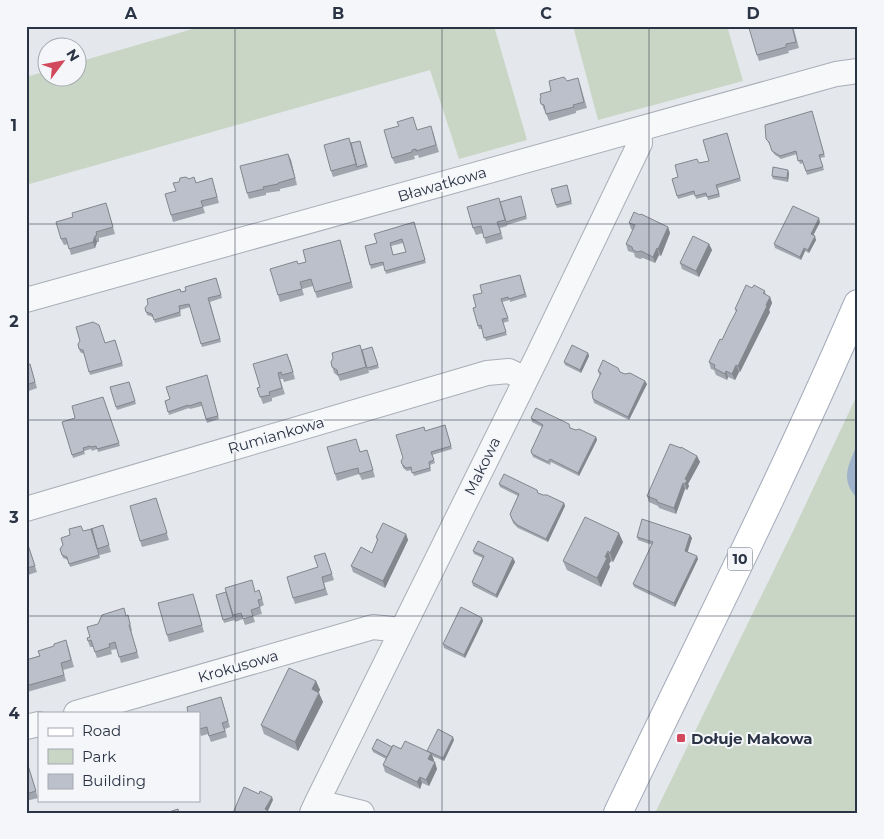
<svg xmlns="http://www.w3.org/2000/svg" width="884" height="839" viewBox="0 0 884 839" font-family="Montserrat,sans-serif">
	<rect width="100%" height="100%" fill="#e4e7ec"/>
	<!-- green -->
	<path fill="#c9d6c5" d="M203,26H494L527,140L459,159L430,70L26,185V77L47,71L48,78H78V62Z
		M573,26H727L743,81L598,120Z
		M858,393V813H655L794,529Z"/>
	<!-- water -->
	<path fill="#9fb4cc" d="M858,447V499C841,481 847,469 855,449Z"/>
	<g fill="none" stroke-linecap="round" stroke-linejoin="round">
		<defs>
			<path id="minor" d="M26,300L836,74L858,71
				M26,509L487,373L509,371L526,379
				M76,713L373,627L401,630
				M26,727L39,724
				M317,802L537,357L640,143L639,129
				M312,813L317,802L362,813"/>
			<path id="major" d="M618,813C699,644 784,476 858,304"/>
		</defs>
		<!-- minor casing -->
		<use href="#minor" stroke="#a9aeb7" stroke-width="26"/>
		<!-- major casing -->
		<use href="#major" stroke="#a3abb8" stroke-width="30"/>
		<!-- minor -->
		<use href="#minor" stroke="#f7f8fa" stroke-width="24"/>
		<!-- major -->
		<use href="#major" stroke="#fff" stroke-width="28"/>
	</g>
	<!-- wall -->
	<path fill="#a1a5ae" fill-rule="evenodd" d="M757,26H793L799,48L788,51L789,53L759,61L757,55Z
		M567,81L580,84L587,108L576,111V113L549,121L545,111L544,110L540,99Z
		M812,111L825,157L820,158L824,170L807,175L803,163L800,164L797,154L781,159L774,154L770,145L766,139Z
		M417,130L433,132L439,152L419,158L418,155L414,156L415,159L395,164L392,158Z
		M727,133L741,181L718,188L720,197L708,200L707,196L696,199L695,194L678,199L672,179L678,177L699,163L709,161Z
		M349,138L351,143L360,141L368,167L333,177L331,171Z
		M288,154L297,185L280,189V191L266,193V195L249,199L247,193Z
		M789,173L788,182L773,179L772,176Z
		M212,178L219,203L203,207L205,213L173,222L171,215L176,191L196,183Z
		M567,185L572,204L557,208L551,189Z
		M521,196L527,219L507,225V226L500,228L503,239L486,244L483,233L476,235L473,228L500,202Z
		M108,209L115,234L99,238V242H97L95,248L71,255L68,244L64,245L61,239Z
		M640,215L668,227L670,233L661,256L659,255L655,263L643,258L640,259L635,257L634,253L628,251L626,244L633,230L631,229L629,223Z
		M414,222L426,263L386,274L384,265L371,269L365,246L377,243ZM403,243L406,252L393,255L391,246Z
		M820,222L813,235L816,240L809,253L805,251L801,260L775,248L774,244Z
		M340,240L353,288L317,298L313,286L302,289L304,295L280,302L278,295L298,264L306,262Z
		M709,244L712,250L699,277L682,269L680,263Z
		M520,275L527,297L510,302V300L502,302L509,321L503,323L507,335L486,341L482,329H479L473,308L476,307Z
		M216,278L222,298L210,302L221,342L202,347L190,307L180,310L181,316L155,323L153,317L147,315L145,308L181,292Z
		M752,288L765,291L766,295L770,297L772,303L769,310L770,312L740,372H739L735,380L728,377L727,380L716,375L714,370L711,369L709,362L722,340L736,312L735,309Z
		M115,340L123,366L90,375L84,354L80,352L78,344L105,343Z
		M372,347L379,368L368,371V369L369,373L340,381L338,376L334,373L331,362L362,350Z
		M588,353L589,356L581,373L565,365L564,362Z
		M290,360L295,379L284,382L283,379H280L285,394L272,398V401L263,404L257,388L260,387Z
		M30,364L37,388L26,392V365Z
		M598,371L620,372L647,384L629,420L594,403L593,399L600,375L599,374Z
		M207,375L219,419L207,423L202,406L190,409L189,408L169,415L165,401L170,399Z
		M129,382L136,404L117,410L110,387Z
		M103,397L120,446L98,452L97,449L92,451L91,449L84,451L85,454L73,458L62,422L75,418Z
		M531,418L570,428L596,437L597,440L579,476L551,462L550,465L533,457L531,451L542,427L532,422Z
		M445,425L452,449L432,455L435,463L430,465L431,471L414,476L412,470L407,471L403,468L401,461L425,431Z
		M360,451L369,456L375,477L362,480L359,474L337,481L335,474Z
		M697,456L700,462L688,484L689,486L687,490L685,489L676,514L659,508L658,506L649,502L647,496Z
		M499,484L538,493L564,503L565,506L548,542L518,528L513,523L510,514L518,496L500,487Z
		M156,498L169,540L142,547L140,541Z
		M103,525L111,552L100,555L99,553L100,558L70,567L68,560L63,558L60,549L63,545L83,531Z
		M406,534L408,540L385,588L353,572L351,566L372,553L377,541L376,537Z
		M690,535L692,538L687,552L698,559L675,607L634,587L633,584L652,545L638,540L637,537Z
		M26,539L37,572L28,575L26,578Z
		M623,542L613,562L611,561L609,564L610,567L601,587L567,570L563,561Z
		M473,551L513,558L515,562L497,598L473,586L472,582L483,558L474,554Z
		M325,553L334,580L324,583L328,595L295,604L293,598L318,567Z
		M259,590L264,605L260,607L262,614L253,616L255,622L245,625L243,619L235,622V620L224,623L216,595L256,592Z
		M195,600L204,632L169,642L167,635Z
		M126,616L130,622L132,631H131L139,658L121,663L117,649L111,650L112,654L97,658L93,647H90L87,638L90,637Z
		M482,618L483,621L465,658L444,648L443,644Z
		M68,646L74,667L63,670L66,681L27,692L26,690V660Z
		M316,681L320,690L318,692L323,702L298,751L264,734L261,725Z
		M221,697L230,727L225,729L227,737L211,742L208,734L201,736L199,730V713Z
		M454,740L444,761L432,756L434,760L433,761L437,769L429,786L422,783L420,789L385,772L383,765L386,759L373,752L372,749L392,747L427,751Z
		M26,758L38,798L26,801Z"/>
	<!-- shaded-wall -->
	<path fill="#83868d" d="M288,154L291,160L297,185L295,178Z
		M788,170L789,173L788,182L787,178Z
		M819,218L820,222L812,238L811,234Z
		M668,227L670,233L661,256L658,249Z
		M95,236L97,242L95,248L93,242Z
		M815,236L816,240L809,253L808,250Z
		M340,240L342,246L353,288L351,282Z
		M709,244L712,250L699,277L696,271Z
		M657,248L659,255L655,263L653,257Z
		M804,248L805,251L801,260L800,257Z
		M770,297L772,303L769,310L770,312L740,372L738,366Z
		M588,353L589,356L581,373L580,370Z
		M736,365L739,372L735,380L732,374Z
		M726,371L728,377L727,380L725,374Z
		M645,381L647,384L629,420L628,417Z
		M596,437L597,440L579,476L578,473Z
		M697,456L700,462L688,484L689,486L687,490L685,484V479Z
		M683,483L685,489L676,514L674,508Z
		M564,503L565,506L548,542L546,539Z
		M619,533L623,542L613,562L610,553Z
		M406,534L408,540L385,588L383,581Z
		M690,535L692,538L687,554L685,551Z
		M608,551L611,561L609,564L610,567L601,587L597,578L605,557Z
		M697,556L698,559L675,607L674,603Z
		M513,558L515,562L497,598L496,595Z
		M482,618L483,621L465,658L464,655Z
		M316,681L320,690L315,699L312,689Z
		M319,693L323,702L298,751L295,742Z
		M453,737L454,740L444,761L443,758Z
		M431,753L434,760L431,766L428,759Z
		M435,762L437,769L429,786L426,780Z
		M420,777L422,783L420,789L417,782Z
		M272,797L273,800L267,813L265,809Z"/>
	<!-- building -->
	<path fill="#bbc0ca" stroke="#83868d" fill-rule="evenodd" d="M757,26H792L796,42L786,44V47L757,55L749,28Z
		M564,77L567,81L578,78L584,102L573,105L574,107L546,114L544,105L541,104L540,99L541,97L540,94L551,91L549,81Z
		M812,111L824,154L819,155L823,167L806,171L802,160L798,161L796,151L780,156L772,151L769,142L766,139L765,125Z
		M413,117L417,130L431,126L436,145L416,151V149L412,150V152L392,158L384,130L399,126L397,122Z
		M727,133L740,178L716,185L719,194L707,197L706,193L695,196L694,191L677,196L672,179L678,177L675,165L697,159L699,163L709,161L703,140Z
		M349,138L356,164L331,171L324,145Z
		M360,141L366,164L357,167L351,143Z
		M288,154L295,178L278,183V184L263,187L264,189L247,193L240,166Z
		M773,167L788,170L787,178L772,176Z
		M186,177L189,179L194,177L196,183L212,178L217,197L201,201L203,207L171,215L165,194L176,191L173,183L179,182L180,178Z
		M567,185L571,201L556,205L551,189Z
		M521,196L526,216L506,222L500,202Z
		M499,198L505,220L497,222L501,233L484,238L481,226L473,228L467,207Z
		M106,203L113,227L96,232L97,235L95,236L93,242L69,249L66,238L61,239L56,222L73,217L72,213Z
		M793,206L819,218L811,234L815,236L808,250L804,248L800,257L774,244Z
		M634,212L640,215L641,214L668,227L658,249L657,248L653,257L641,251L637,252L633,250L632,247L626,244L635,225L629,223Z
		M414,222L425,260L385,271L383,262L370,265L365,246L377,243L374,234ZM402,239L406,252L393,255L390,243Z
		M693,236L709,244L696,271L680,263Z
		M340,240L351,282L315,292L311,279L300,282L302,289L278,295L270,269L297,261L298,264L306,262L303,250Z
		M520,275L525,294L509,299L508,297L501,299L508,318L502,319L506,332L484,338L481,325L478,326L473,308L476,307L473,295L482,293L480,285Z
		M216,278L221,295L208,298L220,339L201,344L189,304L179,306L180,312L154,320L152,314L146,312L145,308L148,304L147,299L180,289L181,292L186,291L185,287Z
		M746,285L752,288L754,285L765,291L763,293L770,297L766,305L767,306L738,366L736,365L732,374L726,371L725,374L714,368L715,365L709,362L720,339L722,340L729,325L737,310L735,309Z
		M93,322L99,325L105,343L115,340L122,363L89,372L83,350L79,349L78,344L80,341L76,327Z
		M360,345L366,367L338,375L337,370L332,367L331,362L333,358L332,353Z
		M572,345L588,353L580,370L564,362Z
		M372,347L378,365L367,368L362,350Z
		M287,354L293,372L282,375L281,372L278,373L282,388L269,392L270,395L260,397L257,388L260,387L253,364Z
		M603,360L618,368L620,372L625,374L630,373L645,381L628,417L593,399L592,392L601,373L598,371Z
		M30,364L35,382L26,385V365Z
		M207,375L218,416L206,419L201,402L189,406L188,405L168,412L165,401L170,399L166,387Z
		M129,382L135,401L116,407L110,387Z
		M103,397L119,443L97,449L96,446L91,447L90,446L83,448L84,451L72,455L62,422L75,418L72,406Z
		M536,408L569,424L570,428L576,430L579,429L596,437L578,473L550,459L548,462L532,454L531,451L543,425L531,418Z
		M445,425L451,446L431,452L434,460L429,462L430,468L412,473L411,467L406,468L402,464L401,461L403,458L396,435L424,427L425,431Z
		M356,439L360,452L367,450L373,470L359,474L358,468L335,474L327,447Z
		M670,444L681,448V447L697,456L685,479L687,480L685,484L683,483L674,508L657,502V500L647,496Z
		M504,474L537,490L538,493L543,495H547L564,503L546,539L517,525L512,519L510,514L519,494L499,484Z
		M156,498L167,533L140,541L130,506Z
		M585,517L619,533L610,553L608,551L605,557L607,558L597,578L563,561Z
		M642,519L690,535L685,551L697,556L674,603L633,584L653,542L637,537Z
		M383,523L406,534L383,581L351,566L361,547L372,553L378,539L376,537Z
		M103,525L109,545L97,549L91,529Z
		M81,526L83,531L92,529L99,555L69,564L67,557L62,555L60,549L63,545L61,538L70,535L69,529Z
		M26,539L35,566L26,568Z
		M478,541L513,558L496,595L472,582L484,556L473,551Z
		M325,553L332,574L322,577L325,589L293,598L287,577L318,567L314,556Z
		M252,580L255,592L259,590L262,599L258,600L260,607L251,610L253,616L243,619L241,613L233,615L225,588Z
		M226,592L233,617L223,620L216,595Z
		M193,594L202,625L167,635L158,603Z
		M461,607L482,618L464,655L443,644Z
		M124,608L126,616L128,615L130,624L129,625L137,652L119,657L115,642L109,644L110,647L95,652L91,640L88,641L87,638L90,637L87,627L98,624L102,615Z
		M66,640L71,660L61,663L64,675L26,686V660L40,656L38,651L54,646V644Z
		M289,668L316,681L312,689L319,693L295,742L261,725Z
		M221,697L228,721L222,723L225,731L209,736L207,727L199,729V713H188L187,707Z
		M438,729L453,737L443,758L427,751Z
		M377,739L392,747L387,757L372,749Z
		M405,741L431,753L428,759L435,762L426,780L420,777L417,782L383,765L393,745L401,749Z
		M26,759L36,791L26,794Z
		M244,787L259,794L260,791L272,797L265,809L271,813H233Z
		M178,809L179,813H166Z"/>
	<!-- grid -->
	<path fill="none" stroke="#2b3445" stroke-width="1" stroke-opacity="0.55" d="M235,26V813M442,26V813M649,26V813M26,224H858M26,420H858M26,616H858"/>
	<!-- markers -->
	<rect fill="#d1495b" stroke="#f4f6f9" stroke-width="2" x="676" y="733" width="10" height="10" rx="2.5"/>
	<g text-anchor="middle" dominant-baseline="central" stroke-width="4" stroke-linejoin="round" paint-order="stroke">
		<!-- shield labels -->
		<rect fill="#f4f6f9" stroke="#676e7b" stroke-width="1" x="727.5" y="547.5" width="25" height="23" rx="4"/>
		<g font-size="14" font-weight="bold" fill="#2b3445">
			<text x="740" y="559">10</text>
		</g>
		<!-- street labels -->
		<g font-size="15" fill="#2b3445" stroke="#f4f6f9">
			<text transform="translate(442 184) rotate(-16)">Bławatkowa</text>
			<text transform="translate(276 435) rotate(-16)">Rumiankowa</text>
			<text transform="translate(482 466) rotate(-64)">Makowa</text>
			<text transform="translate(238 666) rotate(-16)">Krokusowa</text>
		</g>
		<!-- poi labels -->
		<g font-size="15" font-weight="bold" fill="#2b3445" stroke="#f4f6f9" text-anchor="start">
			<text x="691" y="738">Dołuje Makowa</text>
		</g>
	</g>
	<!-- border -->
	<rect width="884" height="839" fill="none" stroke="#f4f6f9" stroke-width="55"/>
	<!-- legend -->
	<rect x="38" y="712" width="162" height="90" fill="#f4f6f9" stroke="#a4a8b1"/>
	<rect x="48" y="728" width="25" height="8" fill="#ffffff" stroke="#a4a8b1"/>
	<text x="82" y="736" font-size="15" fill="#2b3445">Road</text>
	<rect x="48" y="749" width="25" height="15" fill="#c9d6c5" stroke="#a4a8b1"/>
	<text x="82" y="762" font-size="15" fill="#2b3445">Park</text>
	<rect x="48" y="774" width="25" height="15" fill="#bbc0ca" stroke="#a4a8b1"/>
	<text x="82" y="786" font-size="15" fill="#2b3445">Building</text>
	<!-- north arrow -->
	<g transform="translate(62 62) rotate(58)"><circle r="24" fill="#f4f6f9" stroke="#a4a8b1"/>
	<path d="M0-4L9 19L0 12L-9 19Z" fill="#d1495b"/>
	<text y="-8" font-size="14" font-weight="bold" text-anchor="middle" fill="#2b3445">N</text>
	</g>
	<rect x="28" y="28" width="828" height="784" fill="none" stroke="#2b3445" stroke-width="2"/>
	<g font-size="16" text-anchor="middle" font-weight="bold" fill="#2b3445">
		<text x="131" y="19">A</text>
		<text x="338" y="19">B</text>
		<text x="546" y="19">C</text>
		<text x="753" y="19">D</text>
		<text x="14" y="131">1</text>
		<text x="14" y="327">2</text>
		<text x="14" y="523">3</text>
		<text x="14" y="719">4</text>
	</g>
</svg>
